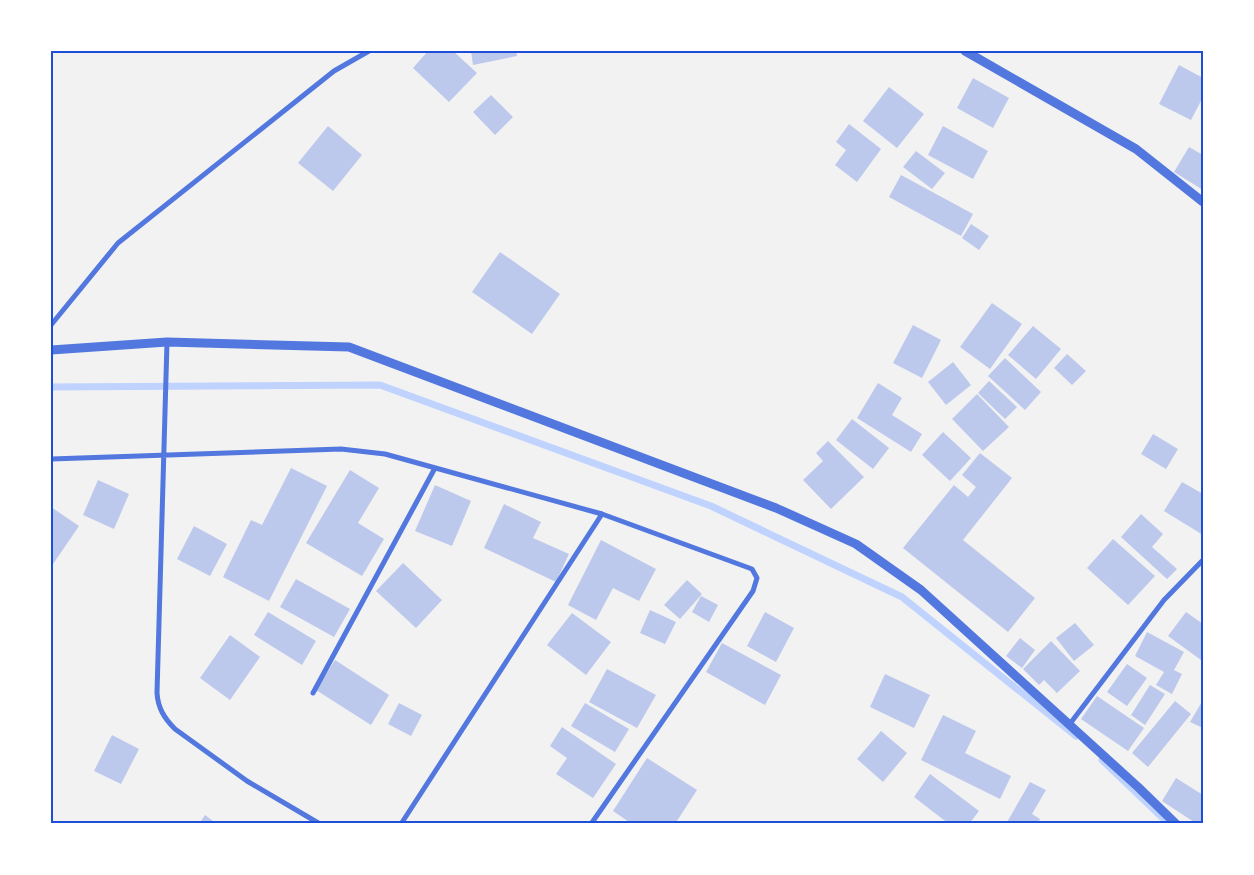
<svg xmlns="http://www.w3.org/2000/svg" width="1254" height="875" viewBox="0 0 1254 875" font-family="Merriweather,serif">
	<rect width="100%" height="100%" fill="#f2f2f2"/>
	<g fill="none" stroke-linecap="round" stroke-linejoin="round">
		<!-- stream -->
		<path stroke="#bfd3fe" stroke-width="7" d="M51,387L380,385L711,506L902,597L1076,736
			M1102,760L1169,824"/>
	</g>
	<!-- building -->
	<path fill="#bdc9ec" d="M428,51H453L477,73L449,102L413,68Z
		M471,51H516L517,56L473,65Z
		M1179,65L1203,78V97L1191,120L1159,104Z
		M973,78L1009,98L993,128L957,108Z
		M889,87L924,114L897,148L863,121Z
		M491,95L513,117L495,135L473,112Z
		M849,124L881,149L857,182L835,165L846,150L836,142Z
		M328,126L362,155L333,191L298,163Z
		M943,126L988,151L973,179L928,155Z
		M1189,147L1203,155V190L1174,172Z
		M916,151L945,173L932,189L903,167Z
		M901,175L973,214L961,236L889,197Z
		M971,224L989,236L979,250L962,238Z
		M500,252L560,294L532,334L472,292Z
		M992,303L1022,324L990,369L960,347Z
		M913,325L941,340L922,378L893,363Z
		M1033,326L1061,349L1036,379L1008,355Z
		M1067,354L1086,371L1072,385L1054,368Z
		M1005,358L1041,392L1025,410L988,376Z
		M953,362L971,385L946,405L928,382Z
		M989,381L1017,407L1005,419L978,393Z
		M878,383L902,398L892,415L922,434L911,452L857,418Z
		M977,394L1009,427L983,451L952,419Z
		M852,419L889,448L873,469L836,440Z
		M943,432L971,458L950,481L922,455Z
		M1153,434L1178,449L1166,469L1141,454Z
		M828,441L864,477L831,509L803,480L823,461L816,453Z
		M980,453L1012,478L963,540L1035,598L1008,632L903,548L954,485L968,497L976,487L962,475Z
		M291,468L327,486L269,601L223,577L251,520L262,525Z
		M350,470L379,488L358,523L384,539L362,576L306,543Z
		M98,480L129,494L114,529L83,515Z
		M1182,482L1203,494V535L1164,511Z
		M435,485L471,501L452,546L415,531Z
		M504,504L541,522L533,538L569,554L556,582L484,548Z
		M51,507L79,526L51,567Z
		M1141,514L1163,534L1152,547L1177,569L1167,579L1121,537Z
		M194,526L227,544L210,576L177,559Z
		M1113,539L1155,576L1128,605L1087,568Z
		M601,540L656,569L639,601L613,588L596,620L568,605Z
		M403,563L442,600L416,628L376,591Z
		M296,579L350,609L334,637L280,607Z
		M687,580L702,594L680,619L664,605Z
		M701,596L718,605L709,622L692,612Z
		M650,610L676,622L665,644L640,633Z
		M268,612L316,641L302,665L254,635Z
		M765,612L794,628L776,662L747,646Z
		M1186,612L1203,624V658L1201,660L1168,636Z
		M572,613L611,642L586,675L547,645Z
		M1075,623L1094,645L1074,661L1056,638Z
		M1147,632L1184,652L1174,670L1182,674L1172,694L1156,685L1164,672L1135,656Z
		M230,635L260,657L230,700L200,678Z
		M1020,638L1035,650L1022,668L1006,656Z
		M1051,641L1080,671L1057,693L1044,680L1039,685L1023,669Z
		M722,643L781,675L765,705L706,672Z
		M335,660L389,695L371,725L316,690Z
		M1127,664L1147,678L1127,706L1107,692Z
		M607,669L656,695L637,728L589,702Z
		M885,674L930,695L914,728L870,707Z
		M1150,685L1165,694L1145,725L1131,715Z
		M1097,696L1144,728L1128,751L1081,719Z
		M1203,700V728L1190,722Z
		M1175,701L1191,714L1148,767L1132,753Z
		M399,703L422,715L411,736L388,724Z
		M585,703L629,729L615,752L571,726Z
		M943,715L976,731L965,753L1011,776L1000,799L921,760Z
		M562,727L616,764L593,798L556,774L567,758L550,746Z
		M881,731L907,753L883,782L857,759Z
		M112,735L139,749L121,784L94,771Z
		M647,758L697,790L675,824H632L613,811Z
		M930,774L979,811L969,824H949L914,797Z
		M1176,778L1203,795V824H1197L1162,801Z
		M1030,782L1046,790L1032,814L1040,819L1038,824H1006Z
		M205,815L217,824H199Z"/>
	<g fill="none" stroke-linecap="round" stroke-linejoin="round">
		<!-- minor -->
		<path stroke="#5277de" stroke-width="5" d="M51,325L118,243L334,71L369,51
			M167,342L157,693C158,708 164,718 175,729L247,781L320,824
			M51,459L341,449L385,454L602,514L752,569L757,578L753,591L591,824
			M313,693L435,468
			M1069,725L1164,600L1203,560
			M401,824L602,514"/>
		<!-- tertiary -->
		<path stroke="#5277de" stroke-width="9" d="M965,51L1136,149L1203,202
			M51,350L167,342L349,347L776,508L856,544L921,590L1138,787L1176,824"/>
	</g>
	<!-- border -->
	<rect width="1254" height="875" fill="none" stroke="#ffffff" stroke-width="105"/>
	<rect x="52" y="52" width="1150" height="770" fill="none" stroke="#1d4ed8" stroke-width="2"/>
</svg>
